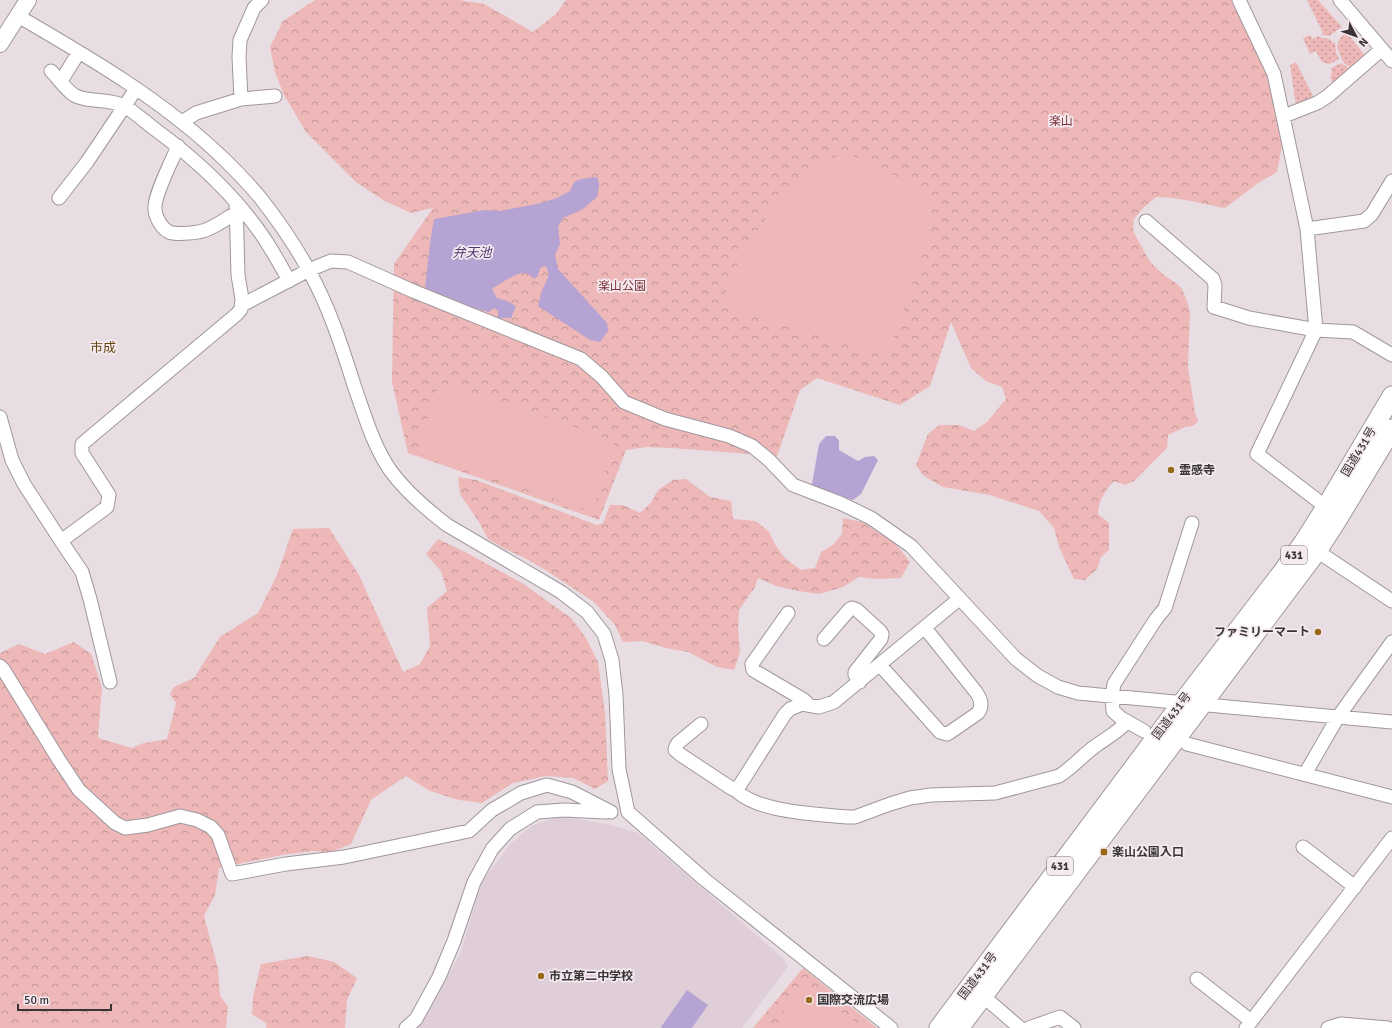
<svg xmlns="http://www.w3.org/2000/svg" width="1392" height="1028" viewBox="0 0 1392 1028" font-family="Signika,'Noto Sans JP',sans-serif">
	<defs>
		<pattern id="grass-dots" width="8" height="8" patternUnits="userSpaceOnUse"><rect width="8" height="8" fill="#edb8b7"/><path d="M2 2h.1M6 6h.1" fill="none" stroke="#c19696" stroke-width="1.8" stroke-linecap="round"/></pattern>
		<pattern id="forest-crowns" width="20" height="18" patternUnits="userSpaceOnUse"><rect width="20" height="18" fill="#edb8b7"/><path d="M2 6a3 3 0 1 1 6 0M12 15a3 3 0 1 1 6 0" fill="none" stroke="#c19696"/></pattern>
	</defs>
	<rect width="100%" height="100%" fill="#e7dde3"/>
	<!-- built -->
	<path fill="#dfced8" d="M560,816L612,825L638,833L783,958L788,967L742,1028H416L432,1005L461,952L477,897L485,878L510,844L533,825Z"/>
	<!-- grass -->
	<path fill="url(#grass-dots)" d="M1307,0H1318L1342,27L1329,36L1322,35L1323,33Z
		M1346,32L1367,58L1354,69L1345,64L1342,60L1337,46L1340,38Z
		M1310,35L1312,39L1319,36L1322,38L1330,39L1332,42L1335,43L1336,53L1339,58L1338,60L1329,64L1322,62L1316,51L1310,54L1303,38Z
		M1296,62L1314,98L1296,106L1290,65Z
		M1341,63L1350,69L1334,85L1330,77L1332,73L1331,68Z"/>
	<!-- forest -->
	<path fill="url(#forest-crowns)" d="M315,0H459L484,4L533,32L556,14L566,0H1235L1266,66L1279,116L1282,145L1277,172L1258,183L1225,208C1202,204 1180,197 1156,197L1144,207L1134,219L1133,231L1150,262L1164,275L1176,283L1182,289L1187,301L1190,312L1188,368L1195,412L1198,421L1193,426L1185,427L1168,435L1167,448L1134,481L1125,485L1114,481C1105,490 1098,502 1098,514L1109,523V550L1101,557L1097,569L1085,580L1074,579L1059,547L1054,528L1039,511L990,495L943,487L924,476L916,465L928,434L939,425H959L974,431L987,422L1006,399L1002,387L986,381L971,368L951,322L930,386L900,405L817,378L800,390L777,456L672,448L647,447L626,450L599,520L408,453L392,382L394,264L433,208L411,213L383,200L356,182L306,132L284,95L275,72L270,47L283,21Z
		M458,477L476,480L597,525L603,523L610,505H623L640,513L651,503L658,490L673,480L686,479L710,497L731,501L733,519L756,521L769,532L776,546L785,558L801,570L815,568L821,552L833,545L842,534L843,518L862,522L895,543L910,562L901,578L877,579L859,577L843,587L819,594L798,591L776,586L758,578L755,587L739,610L738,627L740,652L734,670L717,667L688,652L666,648L642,641L623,642L615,625L594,602L547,571L523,557L505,549L488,539L479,522L460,494Z
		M329,528L359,575L403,672L420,664L430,646L427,608L447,591L441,571L426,554L438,539L465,552L522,583L571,618L586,638L598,662L605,713L608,781L595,789L573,778L546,776L513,783L482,803L459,800L430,791L406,776L371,800L351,844L331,852L312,851L282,855L219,868L215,895L204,916L218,969L220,995L228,1007L226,1028H0V653L19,644L45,654L74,642L91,654L102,688L98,738L132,748L144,743L167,739L176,703L170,694L174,687L194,678L220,637L258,613L277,575L293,529Z
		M308,956L334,962L357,978L347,1000L345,1028H266L267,1024L252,1014L253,997L261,964Z
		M803,968L877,1028H753Z"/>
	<!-- pitch -->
	<path fill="#edb8b7" d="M846,155L856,157L919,188L928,200L934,218L933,226L891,345L888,350L881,354L870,352L730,308L723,299L733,272L751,240L785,191L804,175L822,162L837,156Z
		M440,382L615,441L592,511L416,453Z
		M806,984L862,1028H798L781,1015Z"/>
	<!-- water -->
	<path fill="#b5a3d3" d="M594,177L598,178L599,186L597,197L583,209L563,218L558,227L560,244L555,255L558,269L607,323L608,331L600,342L590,340L538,306L541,293L549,275L546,266L540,268L538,276L534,279C532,277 529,274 526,273C516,272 500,284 492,289L497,298L507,301L516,306L511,318H498V311L494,308L489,312L471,307L425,289L430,243L434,219L485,210L500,211L541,203L557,198L570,191L574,182L581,179Z
		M826,436H835L839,441V450L858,461L865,457L874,456L878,460L861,494L853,500L816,488L812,484L819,444Z
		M687,990L708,1005L692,1028H663L661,1027Z"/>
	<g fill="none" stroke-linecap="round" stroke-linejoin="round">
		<defs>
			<path id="minor" d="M1239,0L1274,74L1307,229L1316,330L1257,454L1326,507
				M1340,0L1392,61
				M18,16C92,59 166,102 227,162C239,174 252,187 262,200C279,222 295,245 308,269C329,306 342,347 355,388C365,416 373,445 390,470C406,492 426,509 447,525L561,592L587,612L604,634L612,660L616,695L619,769L628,812L704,879L891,1028
				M51,71C58,78 65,89 74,95C87,103 109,98 124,106C135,112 145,122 156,130C198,161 237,197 266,241C274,254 282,267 289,281
				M61,81L79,52
				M241,99L239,57L240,40L254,8L262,0
				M1284,116L1317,103L1328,96L1382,49
				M182,122L196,113L241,99L275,96
				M178,146C172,161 156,191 155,206C154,215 161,228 169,232C176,235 201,233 208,229C218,225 227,218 237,212
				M59,198L87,162L136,89
				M1146,221L1213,279L1215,285L1214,307L1249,318L1294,326L1316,330L1353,332L1392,355
				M1307,229L1364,221L1372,214L1392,181
				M242,305L309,270L331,261L348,262L413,291L581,359L602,377L624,402L665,419L729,436L752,446L769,460L793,485L840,503L871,518L911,546L1016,659L1038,676L1058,687L1078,693L1392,722
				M0,417L12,460L24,484L61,541L107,507L109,495L82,453V444L237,314L241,309L242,299L238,275L236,202
				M61,541L82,572L90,599L110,682
				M1317,551L1392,601
				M959,599L834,702L819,707L802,704L790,709L785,714L738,788V792C759,812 818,814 847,817H855L890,804L910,798L931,795L995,793L1059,776C1072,768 1082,756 1094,747C1105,739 1118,732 1127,722
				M788,613L752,664L753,670L804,700L809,705
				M824,639L849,610L852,608L857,610L880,631L882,634L881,639L855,672V675L860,682
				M880,665L940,732L947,734L949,733L978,713C983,706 981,699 976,692L925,628
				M0,666L3,669L59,760L79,790L115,823L125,828L148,825L180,816L197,820L211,827L218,835L232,874L286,864L344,857L469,831L492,810L521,793L547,785L572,792L611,812
				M701,724L678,743L676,746L675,750L681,755L731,788L737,791
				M1144,731L1121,718L1113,711L1112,696L1114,684L1156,619L1165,608L1192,523
				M1187,744L1392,797
				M1305,774L1338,717L1392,642
				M1303,847L1355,887
				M1197,979L1251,1021
				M983,996L1020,1028
				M406,1028L416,1019L439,977L454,941L474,882L492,849L510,829L537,812L564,810L606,812
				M1029,1028L1060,1017L1074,1028
				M1246,1028L1392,838
				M1328,1028L1341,1024L1388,1028"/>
			<path id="major" d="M0,44L28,0"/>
			<path id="highway" d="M939,1028L1182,703L1281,574L1304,542L1326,507L1392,396
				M959,1028L1317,551L1337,520L1392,429"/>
		</defs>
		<!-- minor casing -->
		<use href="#minor" stroke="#a0979d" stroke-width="15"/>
		<!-- major casing -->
		<use href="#major" stroke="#a0979d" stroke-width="18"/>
		<!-- highway casing -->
		<use href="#highway" stroke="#a0979d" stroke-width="21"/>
		<!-- minor -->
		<use href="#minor" stroke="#fff" stroke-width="13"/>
		<!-- major -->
		<use href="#major" stroke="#fff" stroke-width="16"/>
		<!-- highway -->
		<use href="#highway" stroke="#fff" stroke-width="19"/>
	</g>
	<!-- markers -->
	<g fill="#986b1a" stroke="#f4eaf0" stroke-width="1.5">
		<circle cx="1171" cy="470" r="4"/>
		<circle cx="1318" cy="632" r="4"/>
		<rect x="1100" y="848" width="8" height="8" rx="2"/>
		<circle cx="541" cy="976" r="4"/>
		<circle cx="809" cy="1000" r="4"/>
	</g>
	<g text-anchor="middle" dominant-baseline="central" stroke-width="3.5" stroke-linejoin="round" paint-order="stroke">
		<!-- shield labels -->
		<g fill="#f4eaf0" stroke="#706b6e" stroke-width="1">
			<rect x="1281" y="546" width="26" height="18" rx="3"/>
			<rect x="1047" y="857" width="26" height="18" rx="3"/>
		</g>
		<g font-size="11" font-weight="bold" fill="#383436">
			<text x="1294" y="555">431</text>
			<text x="1060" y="866">431</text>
		</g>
		<!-- park labels -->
		<g font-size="12" fill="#7d3539" stroke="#f4eaf0">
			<text x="1061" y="121">楽山</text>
			<text x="622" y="286">楽山公園</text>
		</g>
		<!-- street labels -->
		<g font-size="12" fill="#383436" stroke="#f4eaf0">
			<text transform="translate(1359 452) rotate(-59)">国道431号</text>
			<text transform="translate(1172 716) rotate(-53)">国道431号</text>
			<text transform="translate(978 976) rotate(-53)">国道431号</text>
		</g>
		<!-- poi labels -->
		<g font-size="12" font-weight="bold" fill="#383436" stroke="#f4eaf0" text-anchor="start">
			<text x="1179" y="470">霊感寺</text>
			<text x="1310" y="632" text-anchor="end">ファミリーマート</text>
			<text x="1112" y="852">楽山公園入口</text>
			<text x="549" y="976">市立第二中学校</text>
			<text x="817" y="1000">国際交流広場</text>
		</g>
		<!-- water labels -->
		<g font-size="13" font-style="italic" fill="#503772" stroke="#f4eaf0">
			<text x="472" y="253">弁天池</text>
		</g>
		<!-- neighbourhood labels -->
		<g font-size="13" fill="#664710" stroke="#f4eaf0">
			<text x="103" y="348">市成</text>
		</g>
	</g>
	<!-- north arrow -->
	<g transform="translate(1356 36) rotate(131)" stroke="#f4eaf0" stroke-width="3" paint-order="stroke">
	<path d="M0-3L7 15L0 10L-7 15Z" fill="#383436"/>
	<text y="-6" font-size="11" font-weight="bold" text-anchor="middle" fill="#383436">N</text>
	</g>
	<!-- scale -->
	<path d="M18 1004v6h93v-6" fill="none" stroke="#383436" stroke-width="2"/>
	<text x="24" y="1004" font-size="12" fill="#383436" stroke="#f4eaf0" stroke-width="3" paint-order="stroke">50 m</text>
</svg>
